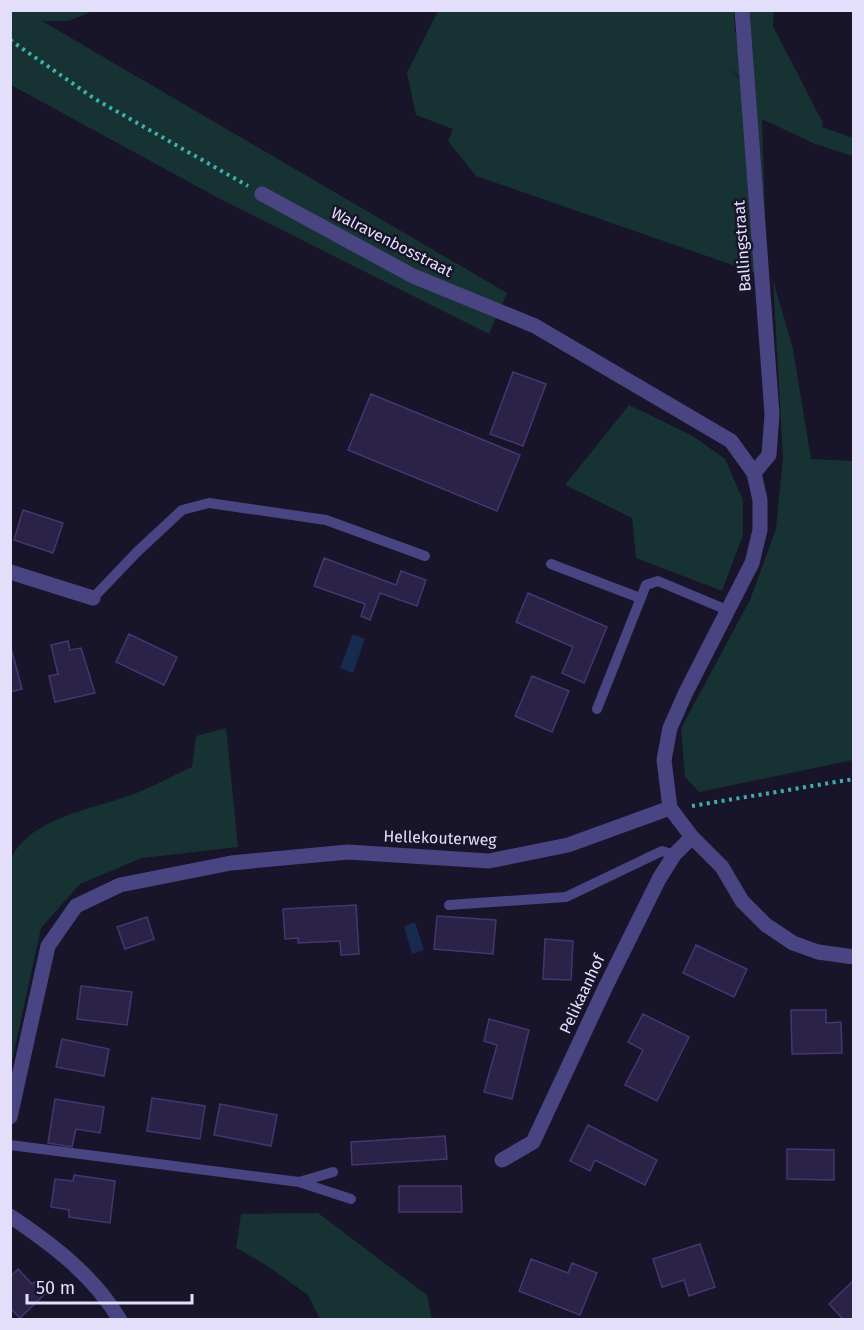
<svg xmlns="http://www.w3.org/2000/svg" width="864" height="1330" viewBox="0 0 864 1330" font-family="'Fira Sans',sans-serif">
	<rect width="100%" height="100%" fill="#181429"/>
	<!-- green -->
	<path fill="#173232" d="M10,11H93L68,21H42L507,293L489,334L222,200L11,85Z
		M438,11H734L735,30L748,84L728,68L754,93L749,11H774L773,26L823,123L822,127L853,138V156L815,144L762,119L767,277L476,176L448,141L453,129L416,115L407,73Z
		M773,280L793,349L811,459L853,461V760L699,792L685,777L681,728L750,600L776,529L783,458Z
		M629,405L693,436L725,459L743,500V535L722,591L636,558L632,518L565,485Z
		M226,728L238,847L142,858L80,884L41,928L11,1066L10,861C28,818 90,810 128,796C150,789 171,776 192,767L196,736Z
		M318,1213L427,1295L432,1319H320L308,1295L266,1265L236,1248L241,1214Z"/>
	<!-- water -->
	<path fill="#182b4e" d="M353,634L365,639L353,673L340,668Z
		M415,922L424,950L412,954L404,926Z"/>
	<!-- building -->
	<path fill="#2b2247" stroke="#443771" stroke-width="1.5" d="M513,372L546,384L523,446L490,434Z
		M371,394L520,455L497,511L348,450Z
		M23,510L63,523L53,553L14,540Z
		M324,558L396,585L401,571L426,580L417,606L380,593L370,620L361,616L365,604L314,586Z
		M528,593L607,627L584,683L562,673L573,647L516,622Z
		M129,634L177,657L164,685L116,662Z
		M68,641L70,650L81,648L95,693L55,702L49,676L58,674L51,645Z
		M10,644L22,689L10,692Z
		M532,676L569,691L552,732L515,716Z
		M356,905L359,954L341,955L340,941L298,943V938L285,939L283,909Z
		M437,916L496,920L493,954L434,949Z
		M147,917L154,939L125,949L117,927Z
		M545,939L573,941L571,980L543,979Z
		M696,945L747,969L734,997L683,973Z
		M81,986L132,992L127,1025L77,1019Z
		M791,1010H826V1023L841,1022L842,1053L792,1054Z
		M643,1014L689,1037L657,1101L625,1085L643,1050L628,1042Z
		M489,1019L529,1030L512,1099L484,1092L497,1045L484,1041Z
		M62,1039L109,1049L104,1076L56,1067Z
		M152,1098L205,1106L200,1139L147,1131Z
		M55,1099L104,1107L100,1133L76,1129L72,1147L48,1143Z
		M220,1104L277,1115L271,1146L214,1135Z
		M588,1125L657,1160L645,1185L595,1160L590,1171L570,1161Z
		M445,1136L447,1159L352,1165L351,1142Z
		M787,1149L834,1150V1180L787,1179Z
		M74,1175L115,1181L110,1223L69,1217V1210L51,1207L55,1179L73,1181Z
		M399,1186H461L462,1212H399Z
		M700,1244L715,1287L689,1296L684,1280L662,1287L653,1259Z
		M531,1259L568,1273L572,1263L597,1273L580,1315L519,1291Z
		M18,1269L32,1284L36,1281L47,1292L20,1318L10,1308V1277Z
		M854,1280V1320H844L829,1304Z"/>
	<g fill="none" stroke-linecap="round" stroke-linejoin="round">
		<!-- path -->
		<path stroke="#3fafad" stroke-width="4" stroke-dasharray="3 4.5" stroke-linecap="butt" d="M10,40L95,99L248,186
			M692,806L854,779"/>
		<!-- service -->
		<path stroke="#494482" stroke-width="10" d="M551,564L640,598
			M93,598L137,552L182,510L209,503L326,520L425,556
			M597,709L646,585L658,581L727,610
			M449,905L566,897L662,851L674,855
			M10,1145L299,1182L351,1199
			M299,1182L333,1172"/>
		<!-- minor -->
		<path stroke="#494482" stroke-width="15" d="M742,10L772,414L769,455L754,473
			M262,194L413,276L535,326L731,441L754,473L760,500V530L752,563L686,692L670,728L664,760L670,808
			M10,572L93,598
			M670,808L692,837L722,867L742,901L766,925L793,943L818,952L854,957
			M10,1117L48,946L76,906L120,885L231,863L348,852L489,861L568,845L670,808
			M502,1160L533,1142L606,986L659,879L674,855L692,837
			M10,1216C53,1245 93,1275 120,1320"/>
	</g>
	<g text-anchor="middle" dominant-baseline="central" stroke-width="5" stroke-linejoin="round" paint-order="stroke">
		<!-- street labels -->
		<g font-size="16" fill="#e3dffb" stroke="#181429">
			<text transform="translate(392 242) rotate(27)">Walravenbosstraat</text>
			<text transform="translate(742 246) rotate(-94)">Ballingstraat</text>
			<text transform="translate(440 838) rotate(2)">Hellekouterweg</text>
			<text transform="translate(582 994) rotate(-65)">Pelikaanhof</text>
		</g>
	</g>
	<!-- border -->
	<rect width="864" height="1330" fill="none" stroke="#e3dffb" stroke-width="24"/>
	<!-- scale -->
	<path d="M27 1294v9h165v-9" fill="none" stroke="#e3dffb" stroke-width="3"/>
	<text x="36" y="1294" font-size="18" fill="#e3dffb" stroke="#181429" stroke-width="4.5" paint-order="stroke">50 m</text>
</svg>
